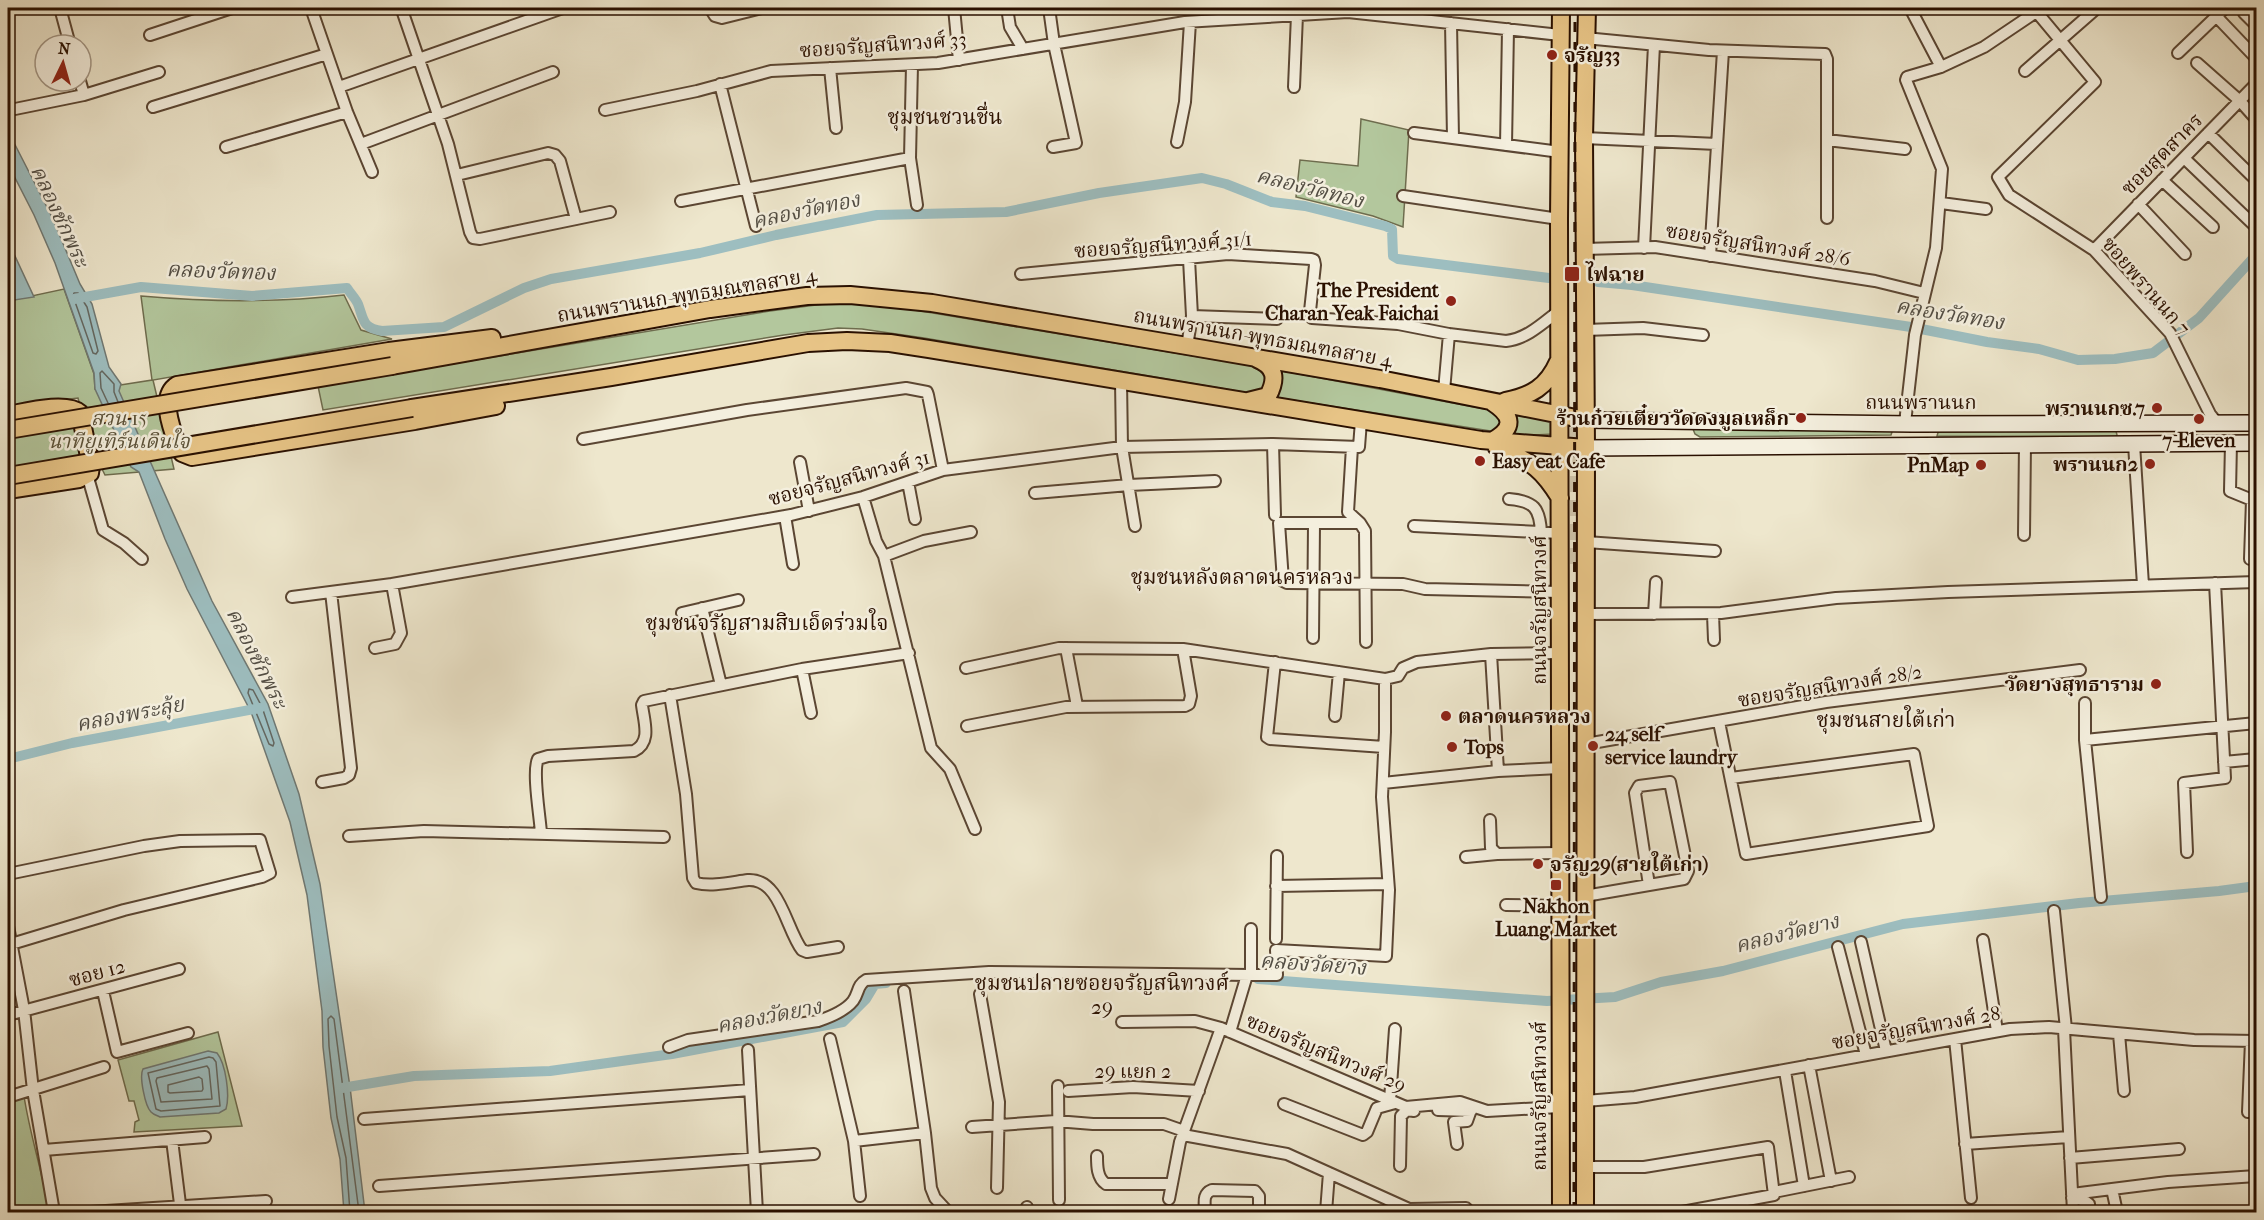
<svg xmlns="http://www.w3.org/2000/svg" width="2264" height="1220" viewBox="0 0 2264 1220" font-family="'IM FELL French Canon','Noto Serif Thai',serif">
	<rect width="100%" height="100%" fill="#eee7cd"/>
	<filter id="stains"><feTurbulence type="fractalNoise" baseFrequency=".00333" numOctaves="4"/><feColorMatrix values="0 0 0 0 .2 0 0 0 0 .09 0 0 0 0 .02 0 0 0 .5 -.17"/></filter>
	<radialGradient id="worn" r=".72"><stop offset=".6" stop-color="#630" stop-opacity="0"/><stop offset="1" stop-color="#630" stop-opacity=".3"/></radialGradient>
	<!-- green -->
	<path fill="#b3c79d" stroke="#6e6c4e" stroke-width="1.5" d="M1361,119L1409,130L1403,227L1373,216L1296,197L1300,160L1358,166Z
		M64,289L94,374L95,389L152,380L141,296C209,302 276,303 344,295L361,330L392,339L153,380L174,469L105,475L102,469L8,483V420L81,409L78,398L8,406V301Z
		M839,302L884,305L1260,367L1268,375L1261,392L1255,394L924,338L862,329L838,328L784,335L323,410L318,386L770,311Z
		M1278,370L1490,410L1503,420L1497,432L1273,397Z
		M1513,414L1550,419L1555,423L1554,434L1513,436Z
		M1693,429L1889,430L1892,432L1891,435L1700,437L1695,434Z
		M1939,429L2116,431L2117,435L2115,437L1937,436Z
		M218,1032L242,1126L134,1132L135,1122L139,1120L134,1101H129L118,1060Z
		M24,1096C30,1136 43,1173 49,1212H8V1101Z"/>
	<!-- water -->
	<path fill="#9dbec0" stroke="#6f7873" stroke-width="1.5" d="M8,131L52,217L80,284L92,304L109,367L121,384L119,391L212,601L268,704L299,794L320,884L350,1087L365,1212H344L340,1159L331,1118L323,1047L322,1011L307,895L290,822L251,712L187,589L165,539L139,472L131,467L95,389L94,373L55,263L34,215L8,164Z
		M8,241L34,297L8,301Z
		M208,1051L217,1053C226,1064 230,1096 226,1109L219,1113L160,1117C156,1115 154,1115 151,1112C145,1106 139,1076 143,1069Z"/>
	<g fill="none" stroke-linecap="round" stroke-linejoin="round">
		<!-- shore -->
		<path stroke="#646760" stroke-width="1.5" d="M74,293H78L87,307L98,351L96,354L93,353L73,296Z
			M108,403L101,388L100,373L102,371L114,384V392L118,402
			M249,689L253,690L262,707L274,743L273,746L269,744L248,693Z
			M209,1057L213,1058L216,1062L220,1106L161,1111L156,1109L148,1073Z
			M207,1066L209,1069L212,1099L161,1102L156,1081L157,1078Z
			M199,1077L202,1079L203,1089L202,1091L170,1093L168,1092V1085Z
			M350,1212L346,1158L337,1117L329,1046L328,1019L331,1016L334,1019L359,1212"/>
		<!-- canal -->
		<path stroke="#9dbec0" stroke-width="10" d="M1598,282L1632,285L1911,327L1987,342L2039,349L2078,360L2115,359L2153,353L2199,318L2256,255
			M74,299L141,287L252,296L347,288C350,293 356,299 358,304C364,320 362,328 382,331L444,327L524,288L551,279L700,253L776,235L877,215L1006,212L1099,193L1202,178L1226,184L1272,202L1305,206L1385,226L1392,229L1393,256L1398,259L1549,278
			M8,759L72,743L260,708
			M1258,979L1547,1001L1615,997L1661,982L1723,971L1903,924L2079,903L2219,891L2256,886
			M342,1088L414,1076L550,1071L672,1054L843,1022L866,999L875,984L886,983"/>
		<!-- primary-tunnel -->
		<path stroke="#d1c7ae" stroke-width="16" stroke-dasharray="16 8" stroke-linecap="butt" d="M1578,564V409"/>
		<defs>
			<path id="street" d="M60,8L70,45
				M311,8L347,112L372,172
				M404,8L403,13L448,144L470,232L473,238L480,239L610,212
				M710,8L715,16L722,18L762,8
				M954,8L959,60
				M1007,8L1010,27L1023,49
				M1049,8L1054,44L1076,143L1053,147
				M1910,8L1941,67
				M2244,13L2256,25
				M2040,16L2095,82L1998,177L2009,195L2094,250L2170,333L2210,414L2218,424
				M2216,16L2256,58
				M1451,23L1453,138
				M150,35L232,8
				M1585,38L1709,50L1825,54L1827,59V218
				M2178,53L2225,8
				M2197,63L2240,101L2256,119
				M830,68L836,128
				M2025,71L2097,8
				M720,84L756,226
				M339,87L563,8
				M1294,87L1297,15
				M84,95L159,72
				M153,107L327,54
				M15,109L84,95L80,81
				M605,110L697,91L771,71L938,63L1185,22L1348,12L1560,35
				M1414,133L1560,152
				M2208,133L2256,180
				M1584,138L1717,144
				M1827,140L1905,149
				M1177,142L1185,102L1190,22
				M361,144L553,72
				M1506,145L1508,29
				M226,147L347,112
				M910,158L917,205
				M2184,158L2256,227
				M457,175L548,153L555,155L560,161L576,219
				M2162,180L2213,227
				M1403,196L1559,219
				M681,201L910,158L912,65
				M1941,203L1986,209
				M2138,204L2185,254
				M1644,248L1654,45
				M1584,249L1655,247L1875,281L1924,293
				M2094,250L2256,84
				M1710,256L1723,51
				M1021,274L1228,254L1311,259L1314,260L1315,265L1310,311L1312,318L1398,324L1449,334L1506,341C1527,339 1544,322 1560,310
				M1192,316L1277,319
				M1585,330L1643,328L1703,335
				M1187,346L1192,316L1189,259
				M1121,381L1122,447L1135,526
				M1444,391L1449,334
				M1905,423L1915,335L1936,248L1942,169L1906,80L1907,77L1941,67L1984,47L2042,8
				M583,439L747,410L906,388L927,392L928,395L943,470
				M2231,443L2230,491L2252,500L2250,559
				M1273,444L1275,515
				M2134,444L2143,585
				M1352,447L1348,512L1360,523L1365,531L1366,642
				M800,462L809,511
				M90,473L89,481L103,530L124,543L142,559
				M908,482L915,519
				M1035,493L1129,485L1215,481
				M863,497L876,541L884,556L931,748L950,769L975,829
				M1509,499C1534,501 1540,508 1541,533
				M785,516L793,564
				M1360,523H1279L1283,581L1287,583L1403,584L1425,589L1561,592
				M1414,526L1560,533
				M2024,535L2025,444
				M1586,542L1715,551
				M884,556L924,541L971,532
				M292,597L392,584L791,515L863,497L943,470L1122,447L1273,444L1359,447L1361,421
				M702,608L721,685
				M682,613L738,600
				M1586,614L1721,613L1836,598L1948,592L2256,582
				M1654,614L1656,582
				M1713,614L1714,640
				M1313,638L1314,524
				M375,648L395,644L401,633L392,584
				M1066,648L1077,706
				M1491,654L1498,771
				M1275,662L1267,737L1270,739L1384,747
				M966,668L1059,648L1183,649L1385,679L1398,676L1403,668L1417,662L1491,654L1561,653
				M802,669L811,713
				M670,695L686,794L693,878L696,883C712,887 732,882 748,880C780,878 786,929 802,950L807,952L838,947
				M2085,703V740
				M1335,716L1339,672
				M1719,722L1746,854L1928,826L1914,754L1731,778
				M967,726L1066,707L1185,706L1189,704L1191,696L1183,649
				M1586,744L1826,702L2080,670
				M2224,762L2256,759
				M322,782L344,778L349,775L351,768L331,592
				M1383,783L1498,771L1560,768
				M1490,820L1491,848L1497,854L1560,853
				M541,833C540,817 532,771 538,759L548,756L634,751C652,742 644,722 642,705L644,701L802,669L909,653
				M349,836L424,831L664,837
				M2187,852L2184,783L2225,778L2215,583
				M1466,857L1497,854
				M8,874L144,846L180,841L260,840L270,873L262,877L124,910L8,945
				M1276,886L1388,884
				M1585,896L1684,879L1688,871L1670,782L1639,786L1635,793L1649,885
				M2101,897L2085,740L2256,723
				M1506,905L1560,906
				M2054,911L2066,1029
				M8,926L24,1010L33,1090L54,1212
				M1251,929V975H1277L1276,950L1386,956L1389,890L1382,797L1385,732V679
				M1276,939L1277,856
				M1983,940L1997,1031
				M1861,942L1886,1051
				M1838,947L1866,1055
				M103,991L117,1052L188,1033
				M904,991L925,1133L931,1188L935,1198L948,1212
				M980,994L999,1102L997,1188
				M8,1015L179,969
				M1122,1022L1195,1021L1221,1028L1406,1107L1460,1102L1487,1111L1560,1107
				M2064,1029L2073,1212
				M1230,1032L1247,975
				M2119,1034L2124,1091
				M830,1039L854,1141L860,1196
				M1955,1039L1971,1198
				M669,1047L688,1040L818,1021C830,1017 845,1011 853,1001C859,993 857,985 866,980L989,972L1251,975
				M748,1050L757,1212
				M1809,1065L1831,1181
				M1785,1071L1804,1186
				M1058,1086L1059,1200
				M1068,1091L1133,1087L1199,1091
				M8,1097L104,1067
				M1390,1100L1395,1029
				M1585,1101L1635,1097L2010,1029L2049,1027L2194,1040L2256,1041
				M1284,1104L1363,1135L1367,1132L1377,1108L1395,1103
				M1438,1110L1471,1111
				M2248,1112L2251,1041
				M364,1119L750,1090
				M972,1127L1056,1121L1093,1124H1164L1184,1131
				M1183,1135L1287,1154L1409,1209L1466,1208L1469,1212
				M172,1140L181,1212
				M854,1141L925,1133
				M1457,1144L1454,1122L1467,1121L1472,1107
				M1965,1144L2069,1137
				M44,1150L205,1137
				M1097,1156C1097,1166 1097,1178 1106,1184H1172
				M2070,1158L2179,1149
				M1400,1166L1401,1116L1407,1110L1414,1111
				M1585,1167H1644L1768,1147L1774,1195L1682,1212
				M379,1186L814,1154
				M2112,1189L2168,1182L2256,1176
				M1779,1191L1849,1177
				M2072,1194L2112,1189L2117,1212
				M2072,1198L2085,1201L2089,1204L2090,1212
				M1169,1199L1180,1142L1221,1028
				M1027,1207L1028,1212
				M90,1212L266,1201
				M1205,1212C1205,1203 1202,1194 1212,1190L1255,1191L1259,1196V1212
				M1326,1212L1329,1173"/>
			<path id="secondary" d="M1586,420L1912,424L2256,423
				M1586,448L2256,443"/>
			<path id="primary" d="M492,338L389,351L177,385C158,397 173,432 179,449L182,453L192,457L415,421L496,406
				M392,366L710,309L807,296L850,295L932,303L1187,346L1380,379L1586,420
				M1248,401L1268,396C1277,379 1276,367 1257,359
				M1505,401C1531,396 1547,387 1558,362
				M1492,402C1513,416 1515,428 1492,441
				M412,408L611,377L808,343L847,341L890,343L929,349L1481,440L1586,448
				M8,415C25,412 66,401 80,413L91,466L90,473L79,479L8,490
				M1496,446C1530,463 1539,464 1560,498
				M1561,1212L1559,219L1561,8
				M1585,1212L1586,448L1584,138L1587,8"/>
		</defs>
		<!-- street casing -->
		<use href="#street" stroke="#5b4633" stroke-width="14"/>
		<!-- secondary casing -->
		<use href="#secondary" stroke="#2a1000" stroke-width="18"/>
		<!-- primary casing -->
		<use href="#primary" stroke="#2a1000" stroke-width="20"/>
		<!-- street -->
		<use href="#street" stroke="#f4efde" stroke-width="10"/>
		<!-- secondary -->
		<use href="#secondary" stroke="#f4efde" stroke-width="15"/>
		<!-- primary -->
		<use href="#primary" stroke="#e7c486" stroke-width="16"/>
		<!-- rail -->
		<path stroke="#2a1000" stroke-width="3" stroke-dasharray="10 10" stroke-linecap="butt" d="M1574,1212L1575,8"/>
		<defs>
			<path id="primary-bridge" d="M8,430L392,366
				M8,476L412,408"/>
		</defs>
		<!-- primary-bridge casing -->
		<use href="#primary-bridge" stroke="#2a1000" stroke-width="20" stroke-linecap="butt"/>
		<!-- primary-bridge -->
		<use href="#primary-bridge" stroke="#e7c486" stroke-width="16"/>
	</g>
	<!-- markers -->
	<g fill="#8f2418" stroke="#f4efde" stroke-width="2">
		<circle cx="1552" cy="55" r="6"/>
		<rect x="1564" y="266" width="16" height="16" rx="3"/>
		<circle cx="1451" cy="301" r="6"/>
		<circle cx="2157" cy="408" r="6"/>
		<circle cx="1801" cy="418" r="6"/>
		<circle cx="2199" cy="419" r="6"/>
		<circle cx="1480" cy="461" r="6"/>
		<circle cx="2150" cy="464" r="6"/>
		<circle cx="1981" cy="465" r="6"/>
		<circle cx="2156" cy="684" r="6"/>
		<circle cx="1446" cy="716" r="6"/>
		<circle cx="1593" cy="746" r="6"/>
		<circle cx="1452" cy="747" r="6"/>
		<circle cx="1538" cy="864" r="6"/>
		<rect x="1550" y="879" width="12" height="12" rx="3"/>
	</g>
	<g text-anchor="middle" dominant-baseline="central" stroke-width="5" stroke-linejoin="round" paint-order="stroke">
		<!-- street labels -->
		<g font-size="20" fill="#2a1000" stroke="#f4efde">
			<text transform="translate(883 45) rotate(-4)">ซอยจรัญสนิทวงศ์ 33</text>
			<text transform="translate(2162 154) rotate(-45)">ซอยสุดสาคร</text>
			<text transform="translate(1163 245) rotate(-4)">ซอยจรัญสนิทวงศ์ 31/1</text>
			<text transform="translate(1758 245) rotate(9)">ซอยจรัญสนิทวงศ์ 28/6</text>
			<text transform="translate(2146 286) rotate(49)">ซอยพรานนก 7</text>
			<text transform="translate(687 295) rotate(-9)">ถนนพรานนก-พุทธมณฑลสาย 4</text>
			<text transform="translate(1263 338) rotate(10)">ถนนพรานนก-พุทธมณฑลสาย 4</text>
			<text x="1921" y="402">ถนนพรานนก</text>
			<text transform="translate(849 478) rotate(-15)">ซอยจรัญสนิทวงศ์ 31</text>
			<text transform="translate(1539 610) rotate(-90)">ถนนจรัญสนิทวงศ์</text>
			<text transform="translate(1830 686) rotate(-9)">ซอยจรัญสนิทวงศ์ 28/2</text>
			<text transform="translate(97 973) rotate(-15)">ซอย 12</text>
			<text transform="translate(1916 1028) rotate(-10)">ซอยจรัญสนิทวงศ์ 28</text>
			<text transform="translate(1326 1053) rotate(23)">ซอยจรัญสนิทวงศ์ 29</text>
			<text x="1133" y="1071">29 แยก 2</text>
			<text transform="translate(1539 1096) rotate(-90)">ถนนจรัญสนิทวงศ์</text>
		</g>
		<!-- poi labels -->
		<g font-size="20" font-weight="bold" fill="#2a1000" stroke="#f4efde" text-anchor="start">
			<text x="1564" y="55">จรัญ33</text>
			<text x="1586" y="274">ไฟฉาย</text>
			<text x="1439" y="290" text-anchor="end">The President<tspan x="1439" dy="23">Charan Yeak Faichai</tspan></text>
			<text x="2145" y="408" text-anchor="end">พรานนกซ.7</text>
			<text x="1789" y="418" text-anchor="end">ร้านก๋วยเตี๋ยววัดดงมูลเหล็ก</text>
			<text x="2199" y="440" text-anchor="middle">7-Eleven</text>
			<text x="1492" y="461">Easy eat Cafe</text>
			<text x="2138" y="464" text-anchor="end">พรานนก2</text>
			<text x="1969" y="465" text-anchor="end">PnMap</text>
			<text x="2144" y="684" text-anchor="end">วัดยางสุทธาราม</text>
			<text x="1458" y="716">ตลาดนครหลวง</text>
			<text x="1605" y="734">24 self<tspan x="1605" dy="23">service laundry</tspan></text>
			<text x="1464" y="747">Tops</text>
			<text x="1550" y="864">จรัญ29(สายใต้เก่า)</text>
			<text x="1556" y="906" text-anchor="middle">Nakhon<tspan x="1556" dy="23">Luang Market</tspan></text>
		</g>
		<!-- park labels -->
		<g font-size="20" font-style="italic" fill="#5a5037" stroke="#f4efde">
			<text x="119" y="418">สวน 15<tspan x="119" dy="23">นาทียูเทิร์นเดินใจ</tspan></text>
		</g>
		<!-- neighbourhood labels -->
		<g font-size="21" fill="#2a1000" stroke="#f4efde">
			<text x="945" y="117">ชุมชนชวนชื่น</text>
			<text x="1242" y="577">ชุมชนหลังตลาดนครหลวง</text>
			<text x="767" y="623">ชุมชนจรัญสามสิบเอ็ดร่วมใจ</text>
			<text x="1886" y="720">ชุมชนสายใต้เก่า</text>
			<text x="1102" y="983">ชุมชนปลายซอยจรัญสนิทวงศ์<tspan x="1102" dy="24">29</tspan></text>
		</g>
		<!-- water labels -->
		<g font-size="21" font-style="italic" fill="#524d43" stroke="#f4efde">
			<text transform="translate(1310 188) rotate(14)">คลองวัดทอง</text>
			<text transform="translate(806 210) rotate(-12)">คลองวัดทอง</text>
			<text transform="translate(60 216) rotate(65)">คลองชักพระ</text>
			<text transform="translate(221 271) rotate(2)">คลองวัดทอง</text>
			<text transform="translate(1950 314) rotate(9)">คลองวัดทอง</text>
			<text transform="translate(257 658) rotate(63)">คลองชักพระ</text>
			<text transform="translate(130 714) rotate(-11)">คลองพระลุ้ย</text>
			<text transform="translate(1787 933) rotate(-14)">คลองวัดยาง</text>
			<text transform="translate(1313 964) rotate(4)">คลองวัดยาง</text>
			<text transform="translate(769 1016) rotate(-11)">คลองวัดยาง</text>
		</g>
	</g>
	<!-- margin -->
	<rect width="2264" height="1220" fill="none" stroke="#eee7cd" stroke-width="30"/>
	<rect x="9" y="9" width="2246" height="1202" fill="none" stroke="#2a1000" stroke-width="3"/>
	<rect x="15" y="15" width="2234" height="1190" fill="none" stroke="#2a1000" stroke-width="1.5"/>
	<!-- north arrow -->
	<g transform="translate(63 63) rotate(5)"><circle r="28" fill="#f4efde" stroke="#a39685" stroke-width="1.5"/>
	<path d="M0-4.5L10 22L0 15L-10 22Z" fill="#8f2418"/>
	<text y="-9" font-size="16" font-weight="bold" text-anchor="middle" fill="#2a1000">N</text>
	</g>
	<rect width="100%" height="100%" filter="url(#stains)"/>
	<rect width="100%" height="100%" fill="url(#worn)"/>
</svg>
